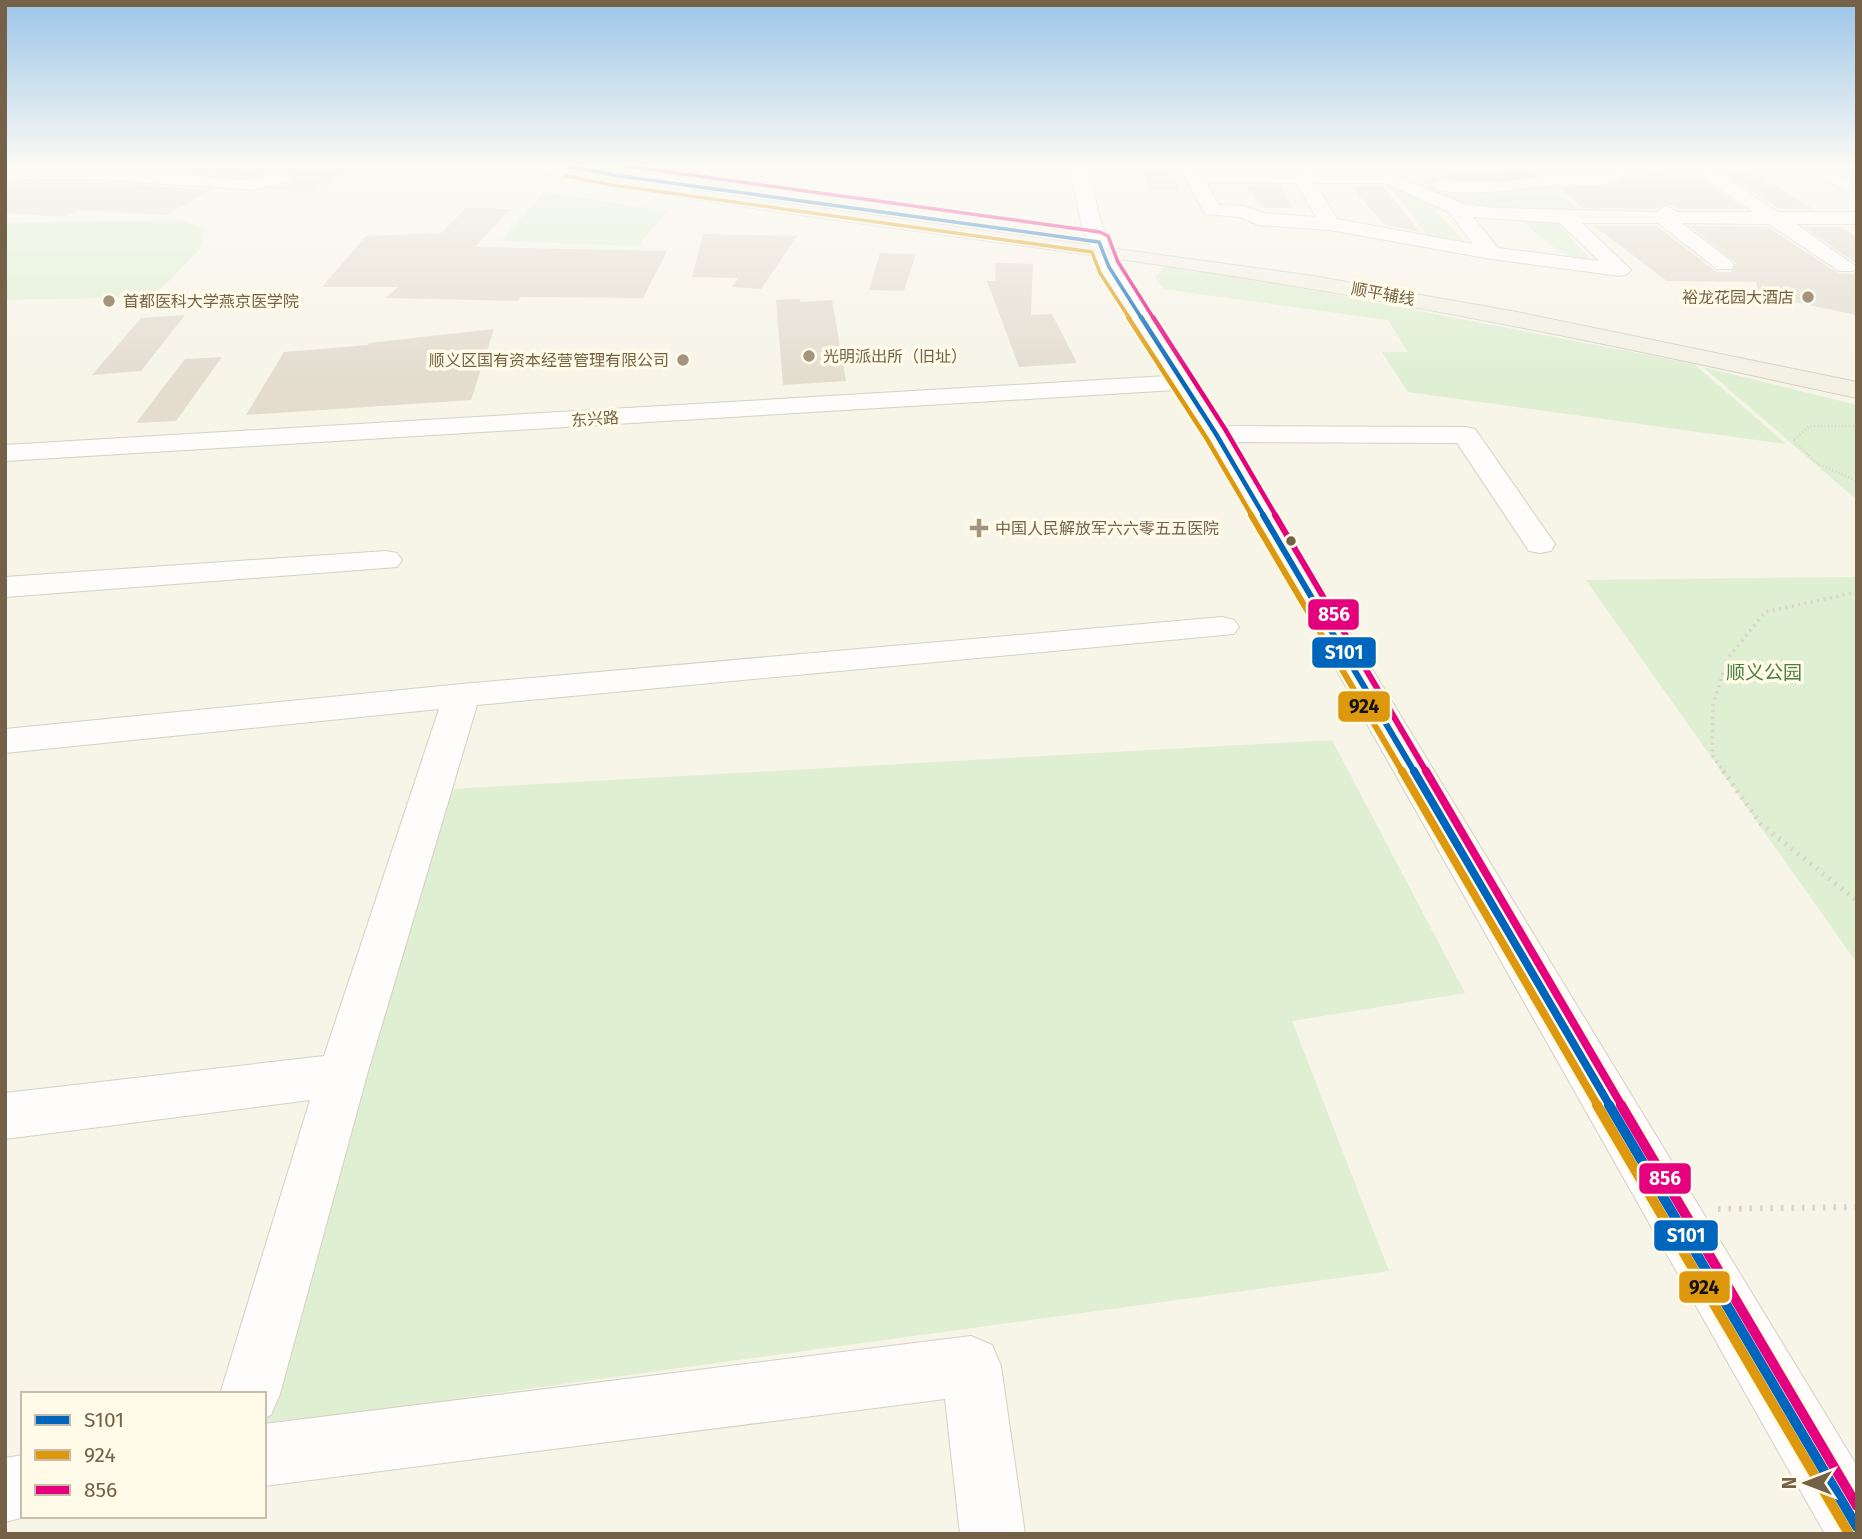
<svg xmlns="http://www.w3.org/2000/svg" width="1862" height="1539" viewBox="0 0 1862 1539" font-family="'Fira Sans','Noto Sans SC',sans-serif">
	<rect width="100%" height="100%" fill="#f7f4e8"/>
	<!-- green -->
	<path fill="#deefd2" d="M1505,166H1523L1586,215H1551L1593,262C1573,261 1555,249 1539,236C1533,231 1529,225 1523,221C1501,210 1476,208 1453,201L1435,211L1467,244L1428,236L1385,181L1415,186L1435,178L1444,179L1443,174H1505Z
		M544,192L667,211L638,246L501,241Z
		M179,220L204,229L199,250L169,281L148,297L5,300V223Z
		M1165,267L1269,282L1694,364L1786,444L1408,392L1382,352H1408L1388,320L1163,289L1155,277Z
		M1703,367L1857,405V500Z
		M1857,577V963L1586,580Z
		M1332,740L1465,993L1292,1021L1389,1271L264,1425V1394L432,790Z"/>
	<!-- building -->
	<path fill="#e3dccf" d="M45,166H357L311,192L268,189L289,185L293,180L292,176L274,166L266,168L265,174L253,177L106,167Z
		M1140,166H1169L1180,190H1149Z
		M1727,174H1756L1813,209H1779Z
		M1696,176L1745,209H1679L1667,204L1656,209L1582,208L1558,187L1612,186L1628,177Z
		M21,182L106,183L213,190L166,215L79,210L65,217L5,213V187Z
		M1246,185H1280L1293,208H1261Z
		M1350,186H1383L1420,232L1385,225Z
		M466,208L510,209L475,247L667,251L643,298L520,297L518,301L386,298L398,287H322L366,236L441,233Z
		M1594,226H1657L1717,272H1731L1736,263L1690,226L1768,227L1838,273L1853,274L1857,271V315L1760,295L1756,282L1667,281Z
		M1804,227H1841L1857,237V264Z
		M703,234L797,236L761,289L732,287L738,278L692,277Z
		M880,253L916,254L904,291L869,290Z
		M996,263L1033,264L1031,315L1052,314L1077,363L1019,367L987,281H995Z
		M800,299V302L832,300L846,381L783,385L776,300Z
		M185,315L141,371L92,375L141,318Z
		M494,329L471,400L246,415L284,352L368,345L369,343Z
		M222,357L176,421L136,423L185,359Z"/>
	<g fill="none" stroke-linecap="round" stroke-linejoin="round">
		<defs>
			<path id="minor" d="M1069,166H1087L1102,226L1120,267L1224,426L1465,427L1475,429L1555,544L1551,551L1540,553L1529,551L1457,443L1234,442L1857,1466V1534H1825L1203,434L1175,390L5,461V445L1166,376L1098,267L1082,226Z
				M1179,166H1197L1200,172H1303L1299,166H1317L1320,172L1388,173L1461,203L1492,208L1657,212L1666,206L1678,212H1753L1697,173L1627,174C1623,181 1617,183 1609,184C1591,187 1572,184 1554,185C1532,187 1445,201 1431,185L1440,180L1500,182L1553,175L1606,174L1615,166H1710L1778,212H1857V224H1796L1857,267L1853,271H1839L1769,224L1682,223L1731,261L1734,265L1731,269H1717L1658,223H1582L1627,266L1631,270L1627,274L1620,276L1491,259L1330,230L1258,225L1240,217L1205,214ZM1206,182L1296,183L1316,217L1262,213L1244,206L1219,205ZM1315,183H1385L1449,212L1473,244L1337,219ZM1473,217L1560,223L1599,261L1498,248Z
				M1801,166H1823L1857,185V198Z
				M18,169L106,170L253,180L267,176L268,170L274,169L291,178L288,182L253,190L106,180L21,179L5,185V173Z
				M386,551L397,553L402,560L397,567L5,597V577Z
				M1222,617L1234,620L1239,627L1234,634L477,705L367,1075L280,1394L271,1415L264,1418V1394H220L310,1100L5,1139V1093L324,1056L439,709L5,753V729L462,684Z
				M971,1336L992,1345L1001,1366L1025,1534H960L945,1399L264,1486V1424Z
				M23,1455V1516H29L5,1522V1458Z"/>
			<path id="major" d="M522,166H560L725,195L1313,276L1517,312L1857,382V398C1645,352 1434,307 1220,274C990,238 759,215 531,171Z"/>
		</defs>
		<!-- minor casing -->
		<use href="#minor" stroke="#d5d0c5" stroke-width="2"/>
		<!-- major casing -->
		<use href="#major" stroke="#d5cfc4" stroke-width="2"/>
		<!-- path-far3 -->
		<path stroke="#d9d4cb" stroke-width="2.5" stroke-dasharray="1 2.5" stroke-linecap="butt" d="M1857,426H1810L1793,440L1818,464L1857,481"/>
		<!-- path-far2 -->
		<path stroke="#d9d4cb" stroke-width="3.5" stroke-dasharray="2 4.5" stroke-linecap="butt" d="M1725,773L1712,755L1713,705L1728,658L1765,612L1857,592"/>
		<!-- path-far1 -->
		<path stroke="#d9d4cb" stroke-width="5" stroke-dasharray="2 6" stroke-linecap="butt" d="M1723,771L1761,824L1857,901"/>
		<!-- path -->
		<path stroke="#d9d4cb" stroke-width="6" stroke-dasharray="2.5 8" stroke-linecap="butt" d="M1718,1209L1857,1207"/>
		<!-- minor -->
		<use href="#minor" fill="#fefdfc" fill-rule="evenodd"/>
		<!-- major -->
		<use href="#major" fill="#f3f0e4" fill-rule="evenodd"/>
		<defs>
			<path id="bus-1-far4" d="M569,166L613,175L1099,242L1109,267L1142,319"/>
			<path id="bus-1-far3" d="M1141,317L1216,434L1264,516"/>
			<path id="bus-1-far2" d="M1263,515L1415,773"/>
			<path id="bus-1-far1" d="M1414,771L1610,1106"/>
			<path id="bus-1" d="M1609,1105L1857,1527"/>
			<path id="bus-2-far4" d="M566,176L612,185L1092,252L1100,273L1130,319"/>
			<path id="bus-2-far3" d="M1128,317L1207,439L1252,516"/>
			<path id="bus-2-far2" d="M1251,515L1403,773"/>
			<path id="bus-2-far1" d="M1402,771L1598,1106"/>
			<path id="bus-2" d="M1597,1105L1848,1532"/>
			<path id="bus-3-far4" d="M626,166L1100,232L1108,236L1118,262L1154,319"/>
			<path id="bus-3-far3" d="M1153,317L1225,429L1276,516"/>
			<path id="bus-3-far2" d="M1275,515L1427,773"/>
			<path id="bus-3-far1" d="M1426,771L1622,1106"/>
			<path id="bus-3" d="M1621,1105L1857,1506"/>
		</defs>
		<!-- bus-1-far4 casing -->
		<use href="#bus-1-far4" stroke="#fffbe8" stroke-width="6"/>
		<!-- bus-1-far3 casing -->
		<use href="#bus-1-far3" stroke="#fffbe8" stroke-width="8"/>
		<!-- bus-1-far2 casing -->
		<use href="#bus-1-far2" stroke="#fffbe8" stroke-width="10"/>
		<!-- bus-1-far1 casing -->
		<use href="#bus-1-far1" stroke="#fffbe8" stroke-width="13"/>
		<!-- bus-1 casing -->
		<use href="#bus-1" stroke="#fffbe8" stroke-width="16"/>
		<!-- bus-2-far4 casing -->
		<use href="#bus-2-far4" stroke="#fffbe8" stroke-width="6"/>
		<!-- bus-2-far3 casing -->
		<use href="#bus-2-far3" stroke="#fffbe8" stroke-width="8"/>
		<!-- bus-2-far2 casing -->
		<use href="#bus-2-far2" stroke="#fffbe8" stroke-width="10"/>
		<!-- bus-2-far1 casing -->
		<use href="#bus-2-far1" stroke="#fffbe8" stroke-width="13"/>
		<!-- bus-2 casing -->
		<use href="#bus-2" stroke="#fffbe8" stroke-width="16"/>
		<!-- bus-3-far4 casing -->
		<use href="#bus-3-far4" stroke="#fffbe8" stroke-width="6"/>
		<!-- bus-3-far3 casing -->
		<use href="#bus-3-far3" stroke="#fffbe8" stroke-width="8"/>
		<!-- bus-3-far2 casing -->
		<use href="#bus-3-far2" stroke="#fffbe8" stroke-width="10"/>
		<!-- bus-3-far1 casing -->
		<use href="#bus-3-far1" stroke="#fffbe8" stroke-width="13"/>
		<!-- bus-3 casing -->
		<use href="#bus-3" stroke="#fffbe8" stroke-width="16"/>
		<!-- bus-1-far4 -->
		<use href="#bus-1-far4" stroke="#0065bd" stroke-width="3.5"/>
		<!-- bus-1-far3 -->
		<use href="#bus-1-far3" stroke="#0065bd" stroke-width="4.5"/>
		<!-- bus-1-far2 -->
		<use href="#bus-1-far2" stroke="#0065bd" stroke-width="6"/>
		<!-- bus-1-far1 -->
		<use href="#bus-1-far1" stroke="#0065bd" stroke-width="8"/>
		<!-- bus-1 -->
		<use href="#bus-1" stroke="#0065bd" stroke-width="10"/>
		<!-- bus-2-far4 -->
		<use href="#bus-2-far4" stroke="#dd980e" stroke-width="3.5"/>
		<!-- bus-2-far3 -->
		<use href="#bus-2-far3" stroke="#dd980e" stroke-width="4.5"/>
		<!-- bus-2-far2 -->
		<use href="#bus-2-far2" stroke="#dd980e" stroke-width="6"/>
		<!-- bus-2-far1 -->
		<use href="#bus-2-far1" stroke="#dd980e" stroke-width="8"/>
		<!-- bus-2 -->
		<use href="#bus-2" stroke="#dd980e" stroke-width="10"/>
		<!-- bus-3-far4 -->
		<use href="#bus-3-far4" stroke="#e5007d" stroke-width="3.5"/>
		<!-- bus-3-far3 -->
		<use href="#bus-3-far3" stroke="#e5007d" stroke-width="4.5"/>
		<!-- bus-3-far2 -->
		<use href="#bus-3-far2" stroke="#e5007d" stroke-width="6"/>
		<!-- bus-3-far1 -->
		<use href="#bus-3-far1" stroke="#e5007d" stroke-width="8"/>
		<!-- bus-3 -->
		<use href="#bus-3" stroke="#e5007d" stroke-width="10"/>
	</g>
	<!-- sky -->
	<linearGradient id="sky" x2="0" y2="1"><stop stop-color="#9cc5e8"/><stop offset="0.43" stop-color="#fbfaf5"/><stop offset="1" stop-color="#fbfaf5" stop-opacity="0"/></linearGradient>
	<rect width="1862" height="382" fill="url(#sky)"/>
	<!-- markers -->
	<g fill="#a2947f" stroke="#fffbe8" stroke-width="2.5">
		<circle cx="1808" cy="297" r="7"/>
		<circle cx="109" cy="301" r="7"/>
		<circle cx="809" cy="356" r="7"/>
		<circle cx="683" cy="360" r="7"/>
		<path d="M975.5 517.5h7v7h7v7h-7v7h-7v-7h-7v-7h7z"/>
	</g>
	<circle fill="#756147" stroke="#fffbe8" stroke-width="2.5" cx="1291" cy="541" r="6"/>
	<g text-anchor="middle" dominant-baseline="central" stroke-width="7" stroke-linejoin="round" paint-order="stroke">
		<!-- far-street labels -->
		<g font-size="16" fill="#756147" stroke="#fffbe8">
			<text transform="translate(1383 294) rotate(10)">顺平辅线</text>
			<text transform="translate(595 419) rotate(-4)">东兴路</text>
		</g>
		<!-- far-poi labels -->
		<g font-size="16" fill="#756147" stroke="#fffbe8" text-anchor="start">
			<text x="1794" y="297" text-anchor="end">裕龙花园大酒店</text>
			<text x="123" y="301">首都医科大学燕京医学院</text>
			<text x="823" y="356">光明派出所（旧址）</text>
			<text x="669" y="360" text-anchor="end">顺义区国有资本经营管理有限公司</text>
			<text x="995" y="528">中国人民解放军六六零五五医院</text>
		</g>
		<!-- park labels -->
		<g font-size="19" fill="#488141" stroke="#fffbe8">
			<text x="1764" y="672">顺义公园</text>
		</g>
	</g>
	<g stroke="#fffbe8" stroke-width="2.5">
		<rect x="1307" y="598" width="53" height="33" rx="7" fill="#e5007d"/>
		<rect x="1311" y="636" width="66" height="33" rx="7" fill="#0065bd"/>
		<rect x="1337" y="690" width="54" height="33" rx="7" fill="#dd980e"/>
		<rect x="1638" y="1162" width="54" height="33" rx="7" fill="#e5007d"/>
		<rect x="1653" y="1219" width="66" height="33" rx="7" fill="#0065bd"/>
		<rect x="1678" y="1270" width="53" height="34" rx="7" fill="#dd980e"/>
	</g>
	<g font-size="19" text-anchor="middle" font-weight="bold" fill="#fff">
		<text x="1334" y="621">856</text>
		<text x="1344" y="659">S101</text>
		<text x="1665" y="1185">856</text>
		<text x="1686" y="1242">S101</text>
	</g>
	<g font-size="19" text-anchor="middle" font-weight="bold" fill="#111">
		<text x="1364" y="713">924</text>
		<text x="1704" y="1294">924</text>
	</g>
	<!-- border -->
	<rect width="1862" height="1539" fill="none" stroke="#756147" stroke-width="14"/>
	<!-- legend -->
	<rect x="21" y="1392" width="245" height="126" fill="#fffbe8" stroke="#c8bda8" stroke-width="2"/>
	<rect x="35" y="1415" width="35" height="10" fill="#0065bd" stroke="#c8bda8" stroke-width="2"/>
	<text x="84" y="1427" font-size="21" fill="#756147">S101</text>
	<rect x="35" y="1450" width="35" height="10" fill="#dd980e" stroke="#c8bda8" stroke-width="2"/>
	<text x="84" y="1462" font-size="21" fill="#756147">924</text>
	<rect x="35" y="1485" width="35" height="10" fill="#e5007d" stroke="#c8bda8" stroke-width="2"/>
	<text x="84" y="1497" font-size="21" fill="#756147">856</text>
	<!-- north arrow -->
	<g transform="translate(1806 1483) rotate(270)" stroke="#fffbe8" stroke-width="5" paint-order="stroke">
	<path d="M0-5L12 26L0 18L-12 26Z" fill="#756147"/>
	<text y="-10" font-size="19" font-weight="bold" text-anchor="middle" fill="#756147">N</text>
	</g>
</svg>
